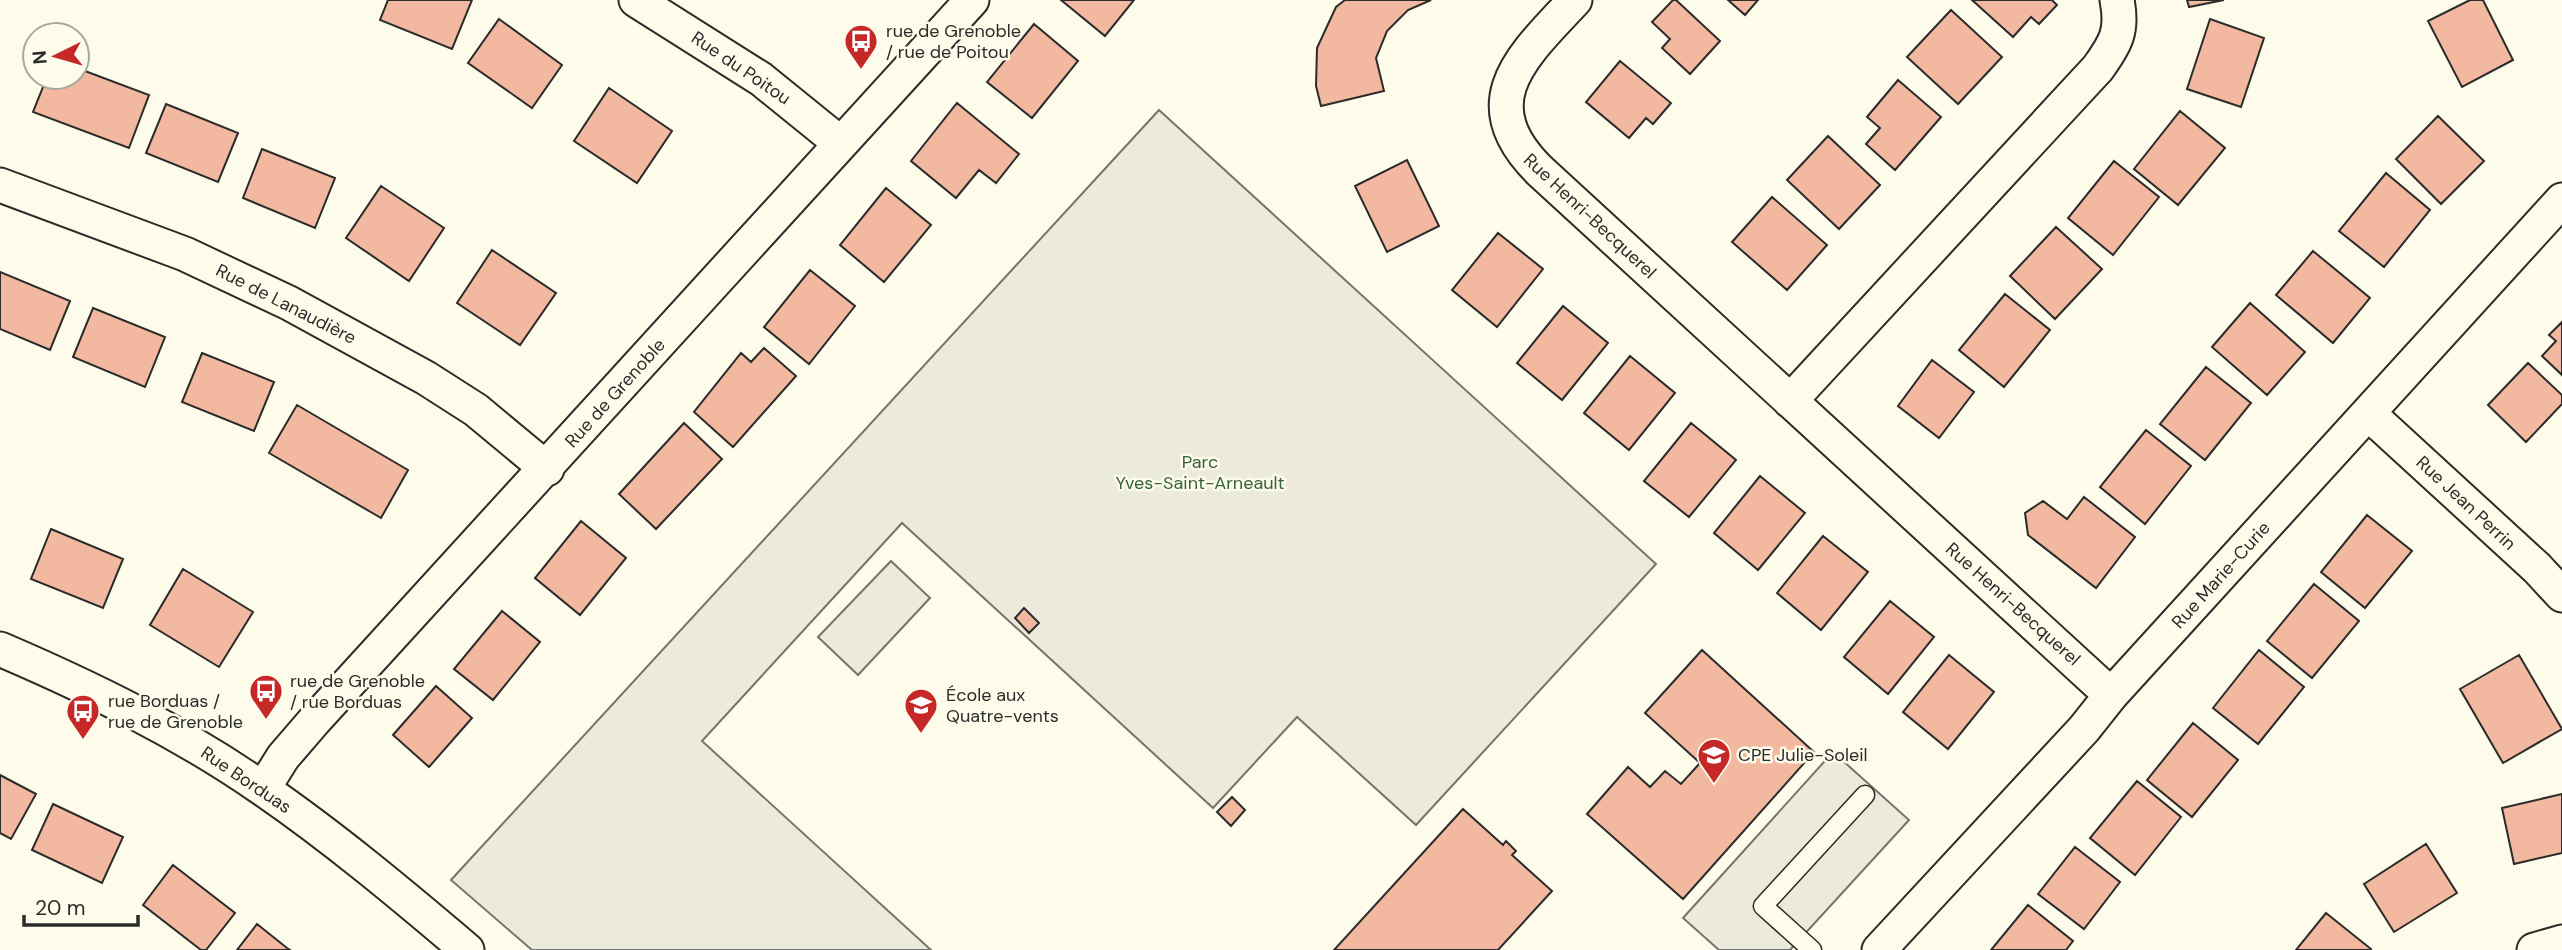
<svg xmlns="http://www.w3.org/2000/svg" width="2562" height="950" viewBox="0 0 2562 950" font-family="'DM Sans',sans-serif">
	<rect width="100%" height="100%" fill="#fdfbea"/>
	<!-- green -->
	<path fill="#ecebdb" stroke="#74746e" stroke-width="2" d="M1159,110L1656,564L1416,825L1297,717L1213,808L902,523L702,741L931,950H532L451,880Z
		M891,561L930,598L858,675L818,637Z"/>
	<!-- parking -->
	<path fill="#eceadb" stroke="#74746e" stroke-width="2" d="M1833,752L1909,820L1790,950H1719L1683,918Z"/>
	<!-- building -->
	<path fill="#f2b8a0" stroke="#2b2b2b" stroke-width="2" d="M388,0H472L452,49L380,20Z
		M1061,0H1134L1105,36Z
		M1345,0H1431L1408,10L1387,31L1376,58L1384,91L1321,106L1316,86L1317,48L1336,7Z
		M1673,0H1676L1720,41L1690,74L1662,48L1670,39L1652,22Z
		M1728,0H1758L1745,15Z
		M1972,0H2052L2057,5L2039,24L2031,17L2013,37Z
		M2187,0H2224L2189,7Z
		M2470,0H2483L2513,60L2462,87L2428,21Z
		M1951,10L2002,57L1958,104L1907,57Z
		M499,19L562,65L532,108L468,63Z
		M2210,19L2264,38L2241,107L2187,89Z
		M1034,24L1078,61L1032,118L987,82Z
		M1620,61L1671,103L1653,124L1646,118L1629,138L1586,102Z
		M77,68L149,95L129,148L33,112L47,77H77Z
		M1898,80L1941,117L1895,170L1866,144L1880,128L1867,117Z
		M609,88L672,131L637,183L574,141Z
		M957,103L1019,154L996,183L979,170L956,198L911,161Z
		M166,104L238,133L218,182L146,153Z
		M2180,111L2225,148L2178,205L2134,169Z
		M2438,116L2484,161L2441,204L2396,159Z
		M1828,136L1880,185L1839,229L1787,180Z
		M262,149L335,178L315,228L243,198Z
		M1407,160L1439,226L1387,252L1355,186Z
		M2114,161L2159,197L2113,255L2068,218Z
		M2386,173L2430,210L2384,267L2339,231Z
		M381,186L444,228L409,281L346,238Z
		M886,188L931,225L884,282L840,245Z
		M1772,197L1827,245L1787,290L1732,242Z
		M2056,227L2102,269L2055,319L2010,276Z
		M1498,233L1543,269L1497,327L1452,290Z
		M492,250L556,293L520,345L457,303Z
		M2313,251L2370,298L2333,343L2276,295Z
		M810,270L855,306L809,364L764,327Z
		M0,272L70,301L50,350L0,329Z
		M2005,294L2050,330L2004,387L1959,350Z
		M2250,303L2305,352L2267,395L2212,347Z
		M1563,306L1608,343L1562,400L1517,363Z
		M93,308L165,337L145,387L73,357Z
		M2562,322V375L2542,356L2556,341L2549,335Z
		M764,348L796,376L733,447L694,412L741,353L751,362Z
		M202,353L274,382L254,431L182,402Z
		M1630,356L1675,393L1629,450L1584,413Z
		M1932,360L1974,392L1939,438L1898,406Z
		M2528,363L2562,395V404L2526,442L2488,405Z
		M2206,367L2251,403L2205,460L2160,424Z
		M297,405L408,470L381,518L269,453Z
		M684,423L722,459L656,529L619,494Z
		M1691,423L1736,460L1689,517L1644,481Z
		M2146,430L2191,466L2145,524L2100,487Z
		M1760,476L1805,513L1758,570L1714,533Z
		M2084,497L2135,537L2096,588L2028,535L2025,513L2043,501L2067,519Z
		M2367,515L2412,551L2365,608L2321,572Z
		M581,521L626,558L580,615L535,578Z
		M51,529L123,559L103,608L31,579Z
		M1823,536L1868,572L1821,630L1777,593Z
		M183,569L253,612L219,667L150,625Z
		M2314,584L2359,621L2312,678L2267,641Z
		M1890,601L1934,637L1888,694L1844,657Z
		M1024,608L1039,623L1029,633L1015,618Z
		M502,611L540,642L493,700L454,669Z
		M1702,650L1814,752L1683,899L1587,814L1628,767L1650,787L1665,771L1681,784L1700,763L1645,713Z
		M2259,650L2304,687L2258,744L2213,708Z
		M1949,655L1994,692L1948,749L1903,712Z
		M2519,655L2562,729L2503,763L2460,689Z
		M436,686L472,718L429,767L393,735Z
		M2193,723L2238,760L2192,817L2147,780Z
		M0,775L36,794L11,839L0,833Z
		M2137,781L2181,817L2135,875L2090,838Z
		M2562,794V853L2514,864L2502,808Z
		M1232,797L1245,810L1231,826L1217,812Z
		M53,804L123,837L102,883L32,850Z
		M1463,809L1503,845L1506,841L1516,851L1512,855L1552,891L1498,950H1334Z
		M2426,844L2457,893L2394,932L2364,884Z
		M2075,847L2120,882L2084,929L2038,894Z
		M173,865L235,913L206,950H201L143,905Z
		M2028,905L2073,941L2066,950H1991Z
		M2326,913L2371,949L2370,950H2296Z
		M257,924L287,948L290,950H237Z"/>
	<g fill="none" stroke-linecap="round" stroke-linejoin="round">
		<defs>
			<path id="service" d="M1812,950L1763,906L1865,795"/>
			<path id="minor" d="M636,0L761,79L840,143
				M1575,0C1524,55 1469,101 1540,171L2111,695
				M0,185L185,254L289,303L426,378L476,410L547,469
				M1790,401L2098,68C2116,43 2123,31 2117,0
				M2369,414L2537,568L2562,595
				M0,649C91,688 181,732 263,789C334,838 401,894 467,950
				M263,789L283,757L314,721L972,0
				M1879,950L2084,729L2111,695L2562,200
				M2534,950L2562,942"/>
		</defs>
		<!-- service casing -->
		<use href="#service" stroke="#2b2b2b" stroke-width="21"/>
		<!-- minor casing -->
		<use href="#minor" stroke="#2b2b2b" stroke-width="37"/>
		<!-- service -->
		<use href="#service" stroke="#fdfbea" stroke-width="18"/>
		<!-- minor -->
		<use href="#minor" stroke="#fdfbea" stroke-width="33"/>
	</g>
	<!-- icons -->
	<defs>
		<symbol id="bus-pin" viewBox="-11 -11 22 30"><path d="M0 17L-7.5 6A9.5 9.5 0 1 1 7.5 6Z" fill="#c62828" stroke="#fdfbea"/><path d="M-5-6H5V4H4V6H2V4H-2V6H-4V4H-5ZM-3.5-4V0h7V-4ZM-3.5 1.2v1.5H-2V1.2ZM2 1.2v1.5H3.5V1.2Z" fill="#fff"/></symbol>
		<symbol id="school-pin" viewBox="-11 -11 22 30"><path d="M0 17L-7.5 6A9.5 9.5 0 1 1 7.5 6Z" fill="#c62828" stroke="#fdfbea"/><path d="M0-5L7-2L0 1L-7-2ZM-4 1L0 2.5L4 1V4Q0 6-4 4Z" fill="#fff"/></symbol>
	</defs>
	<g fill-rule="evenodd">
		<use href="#bus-pin" x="842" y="22" width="38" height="52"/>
		<use href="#bus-pin" x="247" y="672" width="38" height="52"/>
		<use href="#school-pin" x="902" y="686" width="38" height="52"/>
		<use href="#bus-pin" x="64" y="692" width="38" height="52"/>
		<use href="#school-pin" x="1695" y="736" width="38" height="52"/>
	</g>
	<g text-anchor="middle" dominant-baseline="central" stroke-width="5" stroke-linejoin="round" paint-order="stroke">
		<!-- poi labels -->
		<g font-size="18" fill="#2b2b2b" stroke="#fdfbea" text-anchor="start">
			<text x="886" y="31">rue de Grenoble<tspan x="886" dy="21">/ rue de Poitou</tspan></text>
			<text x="290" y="681">rue de Grenoble<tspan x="290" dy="21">/ rue Borduas</tspan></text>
			<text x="946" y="695">École aux<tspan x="946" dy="21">Quatre-vents</tspan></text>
			<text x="108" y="701">rue Borduas /<tspan x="108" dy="21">rue de Grenoble</tspan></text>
			<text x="1738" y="755">CPE Julie-Soleil</text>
		</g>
		<!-- street labels -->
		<g font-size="18" fill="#2b2b2b" stroke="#fdfbea">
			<text transform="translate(741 68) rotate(34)">Rue du Poitou</text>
			<text transform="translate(1590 216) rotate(43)">Rue Henri-Becquerel</text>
			<text transform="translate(286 304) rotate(27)">Rue de Lanaudière</text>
			<text transform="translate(615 393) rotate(-48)">Rue de Grenoble</text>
			<text transform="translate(2466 503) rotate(43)">Rue Jean Perrin</text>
			<text transform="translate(2221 575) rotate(-48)">Rue Marie-Curie</text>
			<text transform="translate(2013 604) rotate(42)">Rue Henri-Becquerel</text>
			<text transform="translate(246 780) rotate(34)">Rue Borduas</text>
		</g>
		<!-- park labels -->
		<g font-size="18" fill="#34623c" stroke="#fdfbea">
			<text x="1200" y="462">Parc<tspan x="1200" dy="21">Yves-Saint-Arneault</tspan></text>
		</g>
	</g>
	<!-- north arrow -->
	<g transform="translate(56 56) rotate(265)"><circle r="33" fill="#fdfbea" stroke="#a9a89e" stroke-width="2"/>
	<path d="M0-5L12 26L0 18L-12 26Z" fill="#c62828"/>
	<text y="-10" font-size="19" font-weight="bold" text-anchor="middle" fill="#2b2b2b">N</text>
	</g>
	<!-- scale -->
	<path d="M24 915v10h114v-10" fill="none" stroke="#2b2b2b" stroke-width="3.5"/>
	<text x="35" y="915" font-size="21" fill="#2b2b2b" stroke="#fdfbea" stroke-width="5" paint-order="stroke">20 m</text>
</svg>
